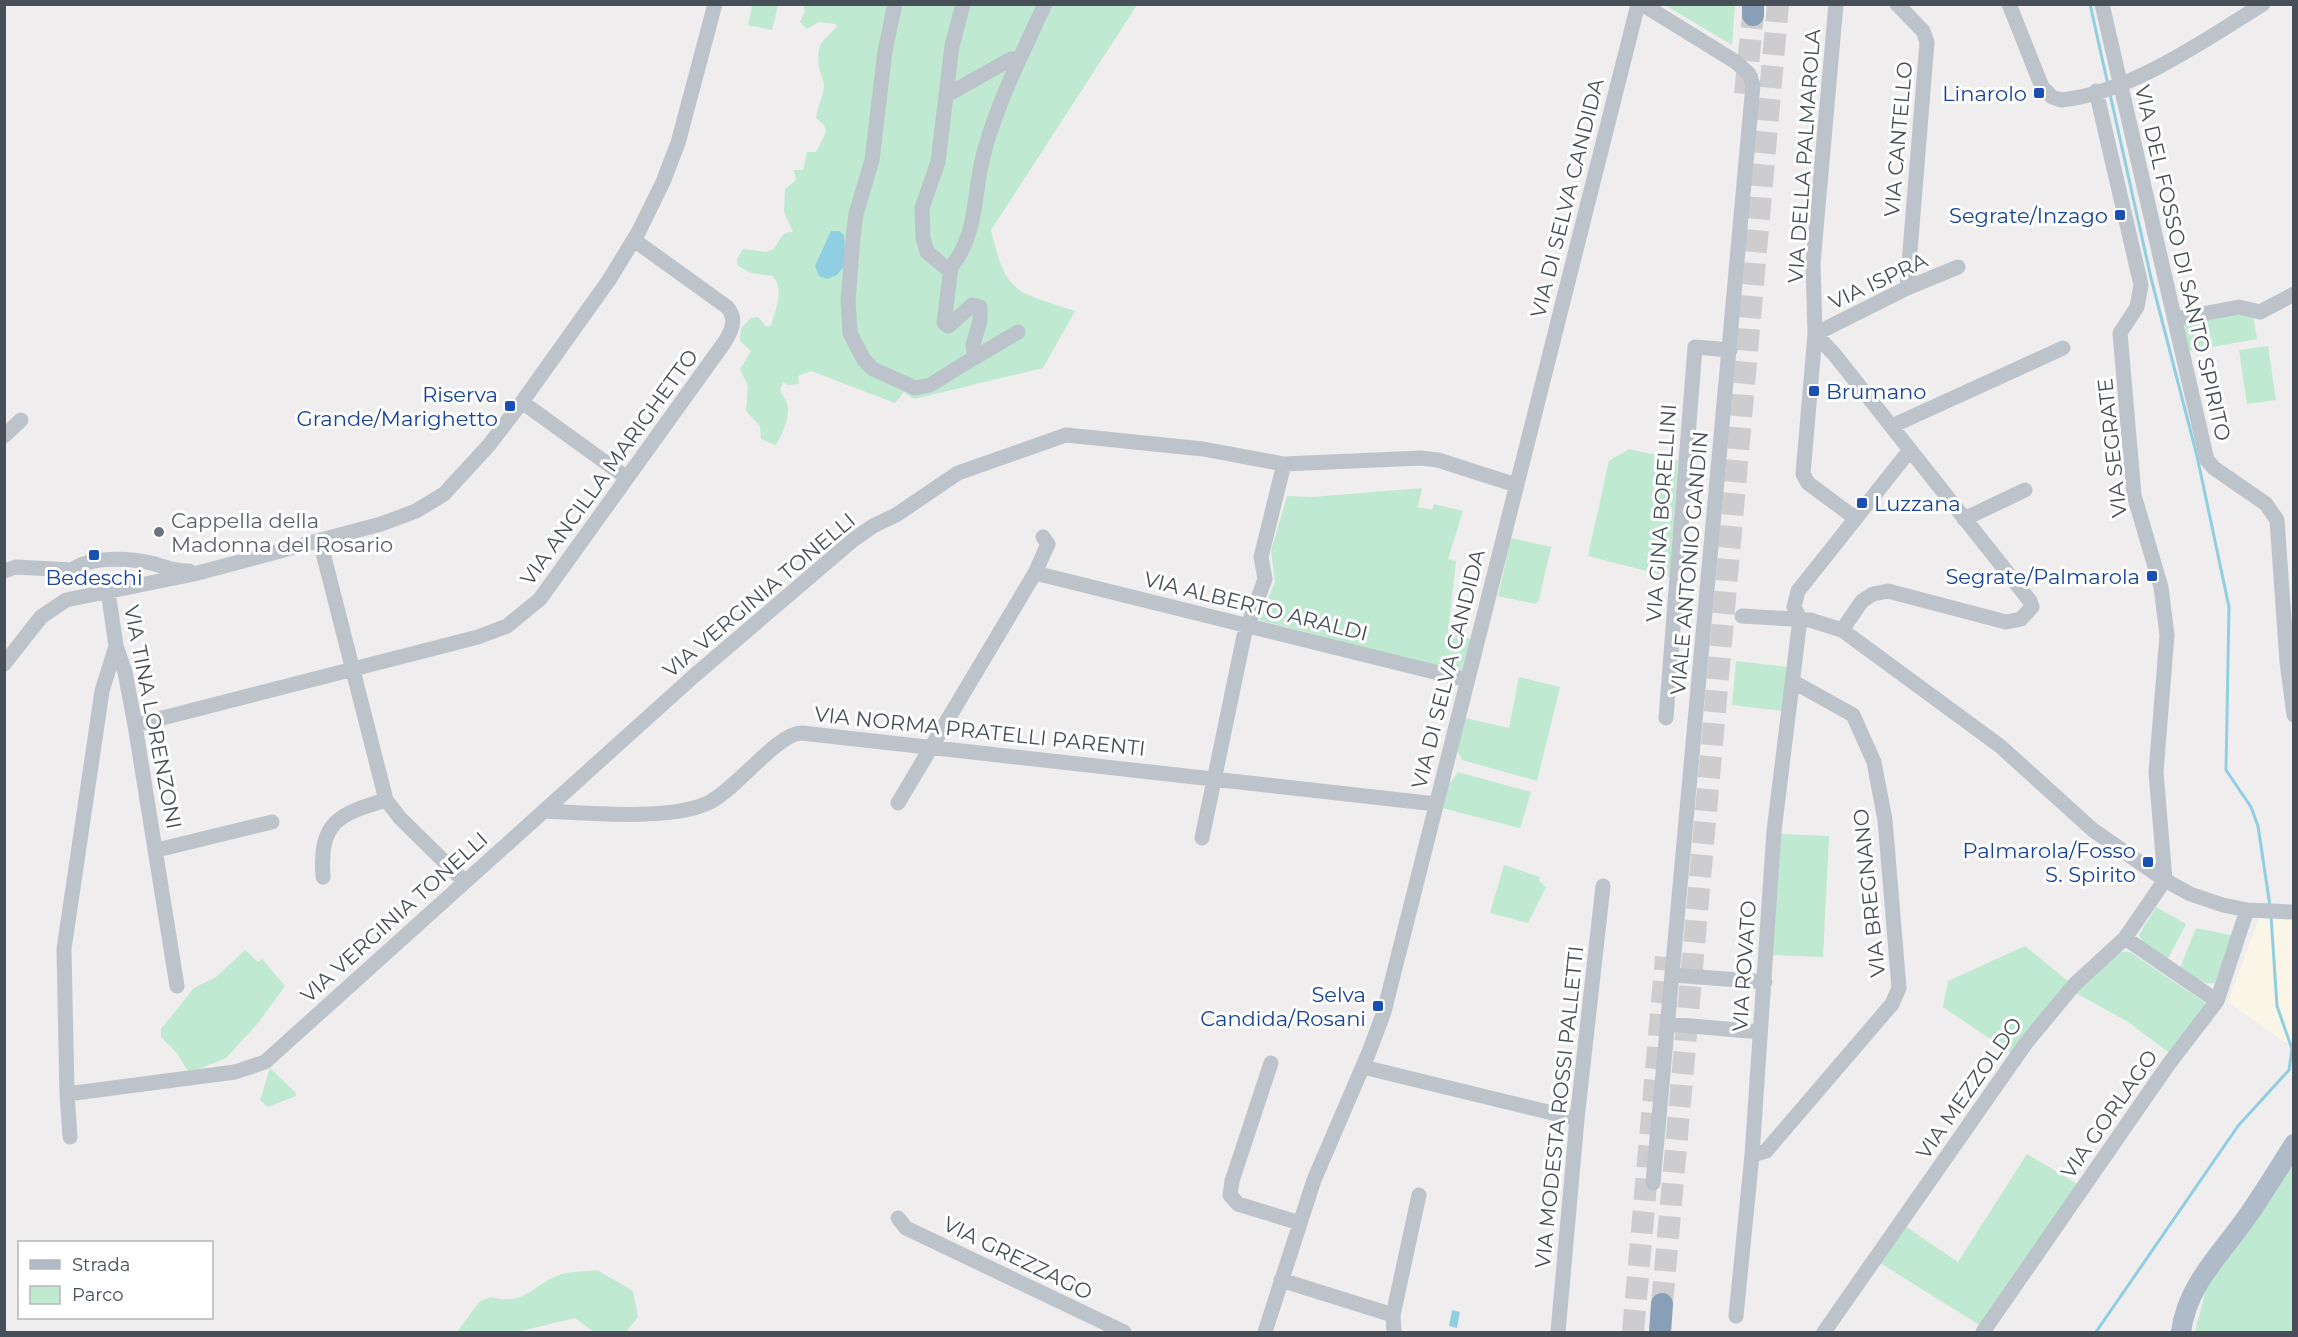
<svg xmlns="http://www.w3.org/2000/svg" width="2298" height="1337" viewBox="0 0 2298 1337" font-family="Montserrat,sans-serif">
	<rect width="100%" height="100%" fill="#efeded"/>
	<!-- commercial -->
	<path fill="#f9f5e7" d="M2259,918L2293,920V1043L2284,1042L2228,1002Z"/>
	<!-- green -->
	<path fill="#bfe9d1" d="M752,5H778L772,30L748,25Z
		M803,5H1137L991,230C1006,295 1015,291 1075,311L1043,368L914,399L904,392L895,403L811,371L798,376L799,384L788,385L783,382C776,394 787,396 788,408C788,422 782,434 776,445L761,439L760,426L746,411L748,386L740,369L751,351L740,341L741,328L751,318L758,317L766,326H771C775,310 785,290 773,276L751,273L738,266L737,259L743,249L766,252L774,249C780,242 779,232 793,232L784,212L785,189L796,180L794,170H803L807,152H816L826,132L824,125L816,118C817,107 823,98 824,86C824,79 820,74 819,67C816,43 822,42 837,27L836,24L819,22L807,29L800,22L805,11Z
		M1665,5H1735L1732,45Z
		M2252,310L2257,339L2189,351L2183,323Z
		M2268,346L2276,400L2247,404L2239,350Z
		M1629,449L1678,460L1670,577L1588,556L1609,461Z
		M1422,488L1418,507L1432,510L1434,504L1463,511L1448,559L1456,561L1448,632L1471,639L1462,673L1259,620L1275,582L1271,551L1287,496L1312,497Z
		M1511,538L1551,547L1539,600L1535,604L1498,596Z
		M1736,661L1788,667L1783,711L1732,705Z
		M1519,677L1560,687L1537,781L1462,760L1457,750L1465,718L1509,728Z
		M1458,772L1531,792L1520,828L1442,808L1445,790Z
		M1781,834L1829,836L1823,957L1773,955Z
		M1504,865L1540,877L1539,881L1546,887L1528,923L1490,913Z
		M2156,907L2186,924L2169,957L2165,958L2144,943L2139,935Z
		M2196,928L2231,935L2215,983C2201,986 2192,976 2180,968Z
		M2025,946L2069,982L2011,1053L1943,1007L1948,981Z
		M245,950L258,962L262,959L285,986L258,1023L226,1058L189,1073L177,1053L161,1037V1029L194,988L216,977Z
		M2122,952H2130L2207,1004L2171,1054L2128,1022L2076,993L2114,955Z
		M270,1068L296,1093V1096L268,1107L260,1100Z
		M2027,1154L2079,1185L1981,1326L1880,1263L1905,1226L1958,1262Z
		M2293,1155V1332H2195L2209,1279Z
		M597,1270L633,1291L638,1317L626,1332H594L575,1318L517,1332H457L479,1302L490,1297C526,1306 531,1286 559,1275C570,1271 586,1272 597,1270Z"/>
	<!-- water -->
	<path fill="#90cee2" d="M831,231H839L844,235L846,264L837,275L827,279L819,276L815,266Z
		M1452,1310L1460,1312L1457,1328L1449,1326Z"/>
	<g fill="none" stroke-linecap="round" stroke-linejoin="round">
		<!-- stream -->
		<path stroke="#90cee2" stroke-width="3" d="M2090,4L2108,85
			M2110,94L2151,278L2197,456L2229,607L2226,770L2251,807L2258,826L2270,906
			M2096,1332L2238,1126L2289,1070L2292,1049L2277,1006L2271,916"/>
		<!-- highway-tunnel -->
		<path stroke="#cdcdcf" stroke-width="22" stroke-dasharray="22 11" stroke-linecap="butt" d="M1745,94L1753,15
			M1662,1304L1778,4
			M1633,1332L1666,957"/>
		<!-- minor -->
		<path stroke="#bcc3cb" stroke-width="15" d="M895,4L885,51L872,160L856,214L853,238L848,301L850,333L864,360L873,369L915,388L930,385L975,357L973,345L980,321V307L972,305L951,324L948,326L944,323L951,267
			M963,4L952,46L938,162L922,208L923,238L927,252L945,267H951C979,234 973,188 985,149C999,99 1023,52 1045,4
			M1642,4L1736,62L1749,74L1753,85L1653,1183
			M1836,4L1813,263L1815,334L1803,474L1808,483L1855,518
			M1897,4L1923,31L1927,42L1907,288
			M2009,4L2042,87L2052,97L2061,100C2128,94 2207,39 2263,4
			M2102,4L2207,460L2214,468L2266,504L2277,520L2287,662L2294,715
			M2096,91L2141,285L2137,307L2120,333L2134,495L2161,587L2167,635L2156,772L2165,880
			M947,95L1011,59H1019
			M2175,319L2239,307L2260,312L2294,294
			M1815,334L1834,354L2030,601L2032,607L2021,619L2006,622L1888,591L1873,594L1862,601L1842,630
			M1815,334L1907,288L1958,267
			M974,358L1018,332
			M522,402L627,478
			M1892,426L2063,348
			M4,436L21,420
			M1284,464L1421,458L1438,460L1516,485
			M1964,519L2025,490
			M320,541L386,800L400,818L464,881
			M72,570C90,556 129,558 151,563C164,566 175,572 189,571
			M4,571L16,567L72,570
			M1035,573L1048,544L1043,537
			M108,591L116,646L125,672L135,725L177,986
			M1742,616L1810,620L1842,630L2000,746L2093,830L2165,880L2190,894L2223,905L2247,910L2294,912
			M1800,619L1794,607L1798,591L1910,450
			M4,664L41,617L66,600L194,574L381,524L416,511L444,494L489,445L522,402L609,280L639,231L663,182L678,143L715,4
			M1666,718L1695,347L1730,350
			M135,725L478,637L507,626L540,599L724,343C731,332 738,319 727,307L634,240
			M898,803L1035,573L1467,680
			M544,811C587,813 669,821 708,803C736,790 777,733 802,733L1436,804
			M157,850L272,822
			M323,877C319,821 339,814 386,800
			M2125,938L2217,1001
			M1673,975L1765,982
			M1669,1024L1760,1032
			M1271,1063L1232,1181L1230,1195L1238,1204L1300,1223
			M1363,1067L1577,1119
			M67,1094L235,1072L265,1062L695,675L853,540L873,526L896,515L958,473L1066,435L1203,449L1284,464L1261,557L1265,579L1244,636L1202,838
			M70,1137L67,1094L64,949L102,691L116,646
			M1752,1155L1766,1151L1892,1004L1899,988L1885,820L1874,762L1853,715L1792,681
			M898,1218L906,1228L1124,1332
			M1281,1280L1393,1315
			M1736,1316L1752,1155L1774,831L1800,619
			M1265,1332L1314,1180L1369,1052L1384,1012L1638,4
			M1394,1332L1393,1315L1419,1195
			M1558,1332L1577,1119L1603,886
			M1824,1332L2026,1043L2074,985L2125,938L2165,880
			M1983,1332L2168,1065L2217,1001L2247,910"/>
		<!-- major -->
		<path stroke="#afbbc9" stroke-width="20" d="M2181,1332C2187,1284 2223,1252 2249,1214C2265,1191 2279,1168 2294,1144"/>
		<!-- highway -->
		<path stroke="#899eb7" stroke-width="22" d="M1753,15V4
			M1660,1332L1662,1304"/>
	</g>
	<!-- markers -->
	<g fill="#1a4fb4" stroke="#fff" stroke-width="2">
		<rect x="2033" y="87" width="12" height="12" rx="3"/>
		<rect x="2114" y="209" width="12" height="12" rx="3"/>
		<rect x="1808" y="385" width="12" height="12" rx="3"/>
		<rect x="504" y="400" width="12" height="12" rx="3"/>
		<rect x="1856" y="497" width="12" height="12" rx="3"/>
		<rect x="88" y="549" width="12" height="12" rx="3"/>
		<rect x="2146" y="570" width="12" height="12" rx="3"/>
		<rect x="2142" y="856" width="12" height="12" rx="3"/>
		<rect x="1372" y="1000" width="12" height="12" rx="3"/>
	</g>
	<circle fill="#6b7280" stroke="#fff" stroke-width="2" cx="159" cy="532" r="6"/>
	<g text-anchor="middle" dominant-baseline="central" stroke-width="6" stroke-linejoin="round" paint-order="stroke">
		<!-- transit labels -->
		<g font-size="21" fill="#164399" stroke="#fff" text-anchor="end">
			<text x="2027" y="93">Linarolo</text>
			<text x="2108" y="215">Segrate/Inzago</text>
			<text x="1826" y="391" text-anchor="start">Brumano</text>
			<text x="498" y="394">Riserva<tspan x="498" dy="24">Grande/Marighetto</tspan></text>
			<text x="1874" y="503" text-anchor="start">Luzzana</text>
			<text x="2140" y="576">Segrate/Palmarola</text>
			<text x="94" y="577" text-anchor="middle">Bedeschi</text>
			<text x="2136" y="850">Palmarola/Fosso<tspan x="2136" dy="24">S. Spirito</tspan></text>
			<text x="1366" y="994">Selva<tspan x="1366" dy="24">Candida/Rosani</tspan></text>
		</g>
		<!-- street labels -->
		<g font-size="21" fill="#474f58" stroke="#fff">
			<text transform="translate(1898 139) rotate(-85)">VIA CANTELLO</text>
			<text transform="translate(1804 156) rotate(-86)">VIA DELLA PALMAROLA</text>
			<text transform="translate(1567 198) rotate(-76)">VIA DI SELVA CANDIDA</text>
			<text transform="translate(2183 263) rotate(77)">VIA DEL FOSSO DI SANTO SPIRITO</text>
			<text transform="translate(1878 281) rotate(-25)">VIA ISPRA</text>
			<text transform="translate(2112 448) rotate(-96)">VIA SEGRATE</text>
			<text transform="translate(609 467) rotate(-54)">VIA ANCILLA MARIGHETTO</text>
			<text transform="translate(1661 513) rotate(-86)">VIA GINA BORELLINI</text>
			<text transform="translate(1689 563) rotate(-85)">VIALE ANTONIO GANDIN</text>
			<text transform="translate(759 595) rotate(-40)">VIA VERGINIA TONELLI</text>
			<text transform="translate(1256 606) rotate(14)">VIA ALBERTO ARALDI</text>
			<text transform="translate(1448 669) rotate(-76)">VIA DI SELVA CANDIDA</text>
			<text transform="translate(153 717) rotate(79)">VIA TINA LORENZONI</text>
			<text transform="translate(980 731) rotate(6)">VIA NORMA PRATELLI PARENTI</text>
			<text transform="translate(1869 893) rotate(-96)">VIA BREGNANO</text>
			<text transform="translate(394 917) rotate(-42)">VIA VERGINIA TONELLI</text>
			<text transform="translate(1744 966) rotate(-86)">VIA ROVATO</text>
			<text transform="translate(1969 1088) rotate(-55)">VIA MEZZOLDO</text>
			<text transform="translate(1559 1107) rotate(-84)">VIA MODESTA ROSSI PALLETTI</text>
			<text transform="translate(2109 1114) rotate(-55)">VIA GORLAGO</text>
			<text transform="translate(1018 1258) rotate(26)">VIA GREZZAGO</text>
		</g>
		<!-- worship labels -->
		<g font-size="21" fill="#5b616d" stroke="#fff" text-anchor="start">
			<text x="171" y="520">Cappella della<tspan x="171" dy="24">Madonna del Rosario</tspan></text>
		</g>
	</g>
	<!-- border -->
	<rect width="2298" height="1337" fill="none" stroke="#474f58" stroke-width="12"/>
	<!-- legend -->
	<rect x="18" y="1241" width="195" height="78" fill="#ffffff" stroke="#b5b9bc" stroke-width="1.5"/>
	<rect x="30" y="1260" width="30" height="9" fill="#afbbc9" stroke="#b5b9bc" stroke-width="1.5"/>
	<text x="72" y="1271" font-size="18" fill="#474f58">Strada</text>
	<rect x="30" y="1286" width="30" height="18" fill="#bfe9d1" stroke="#b5b9bc" stroke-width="1.5"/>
	<text x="72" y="1301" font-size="18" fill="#474f58">Parco</text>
</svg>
